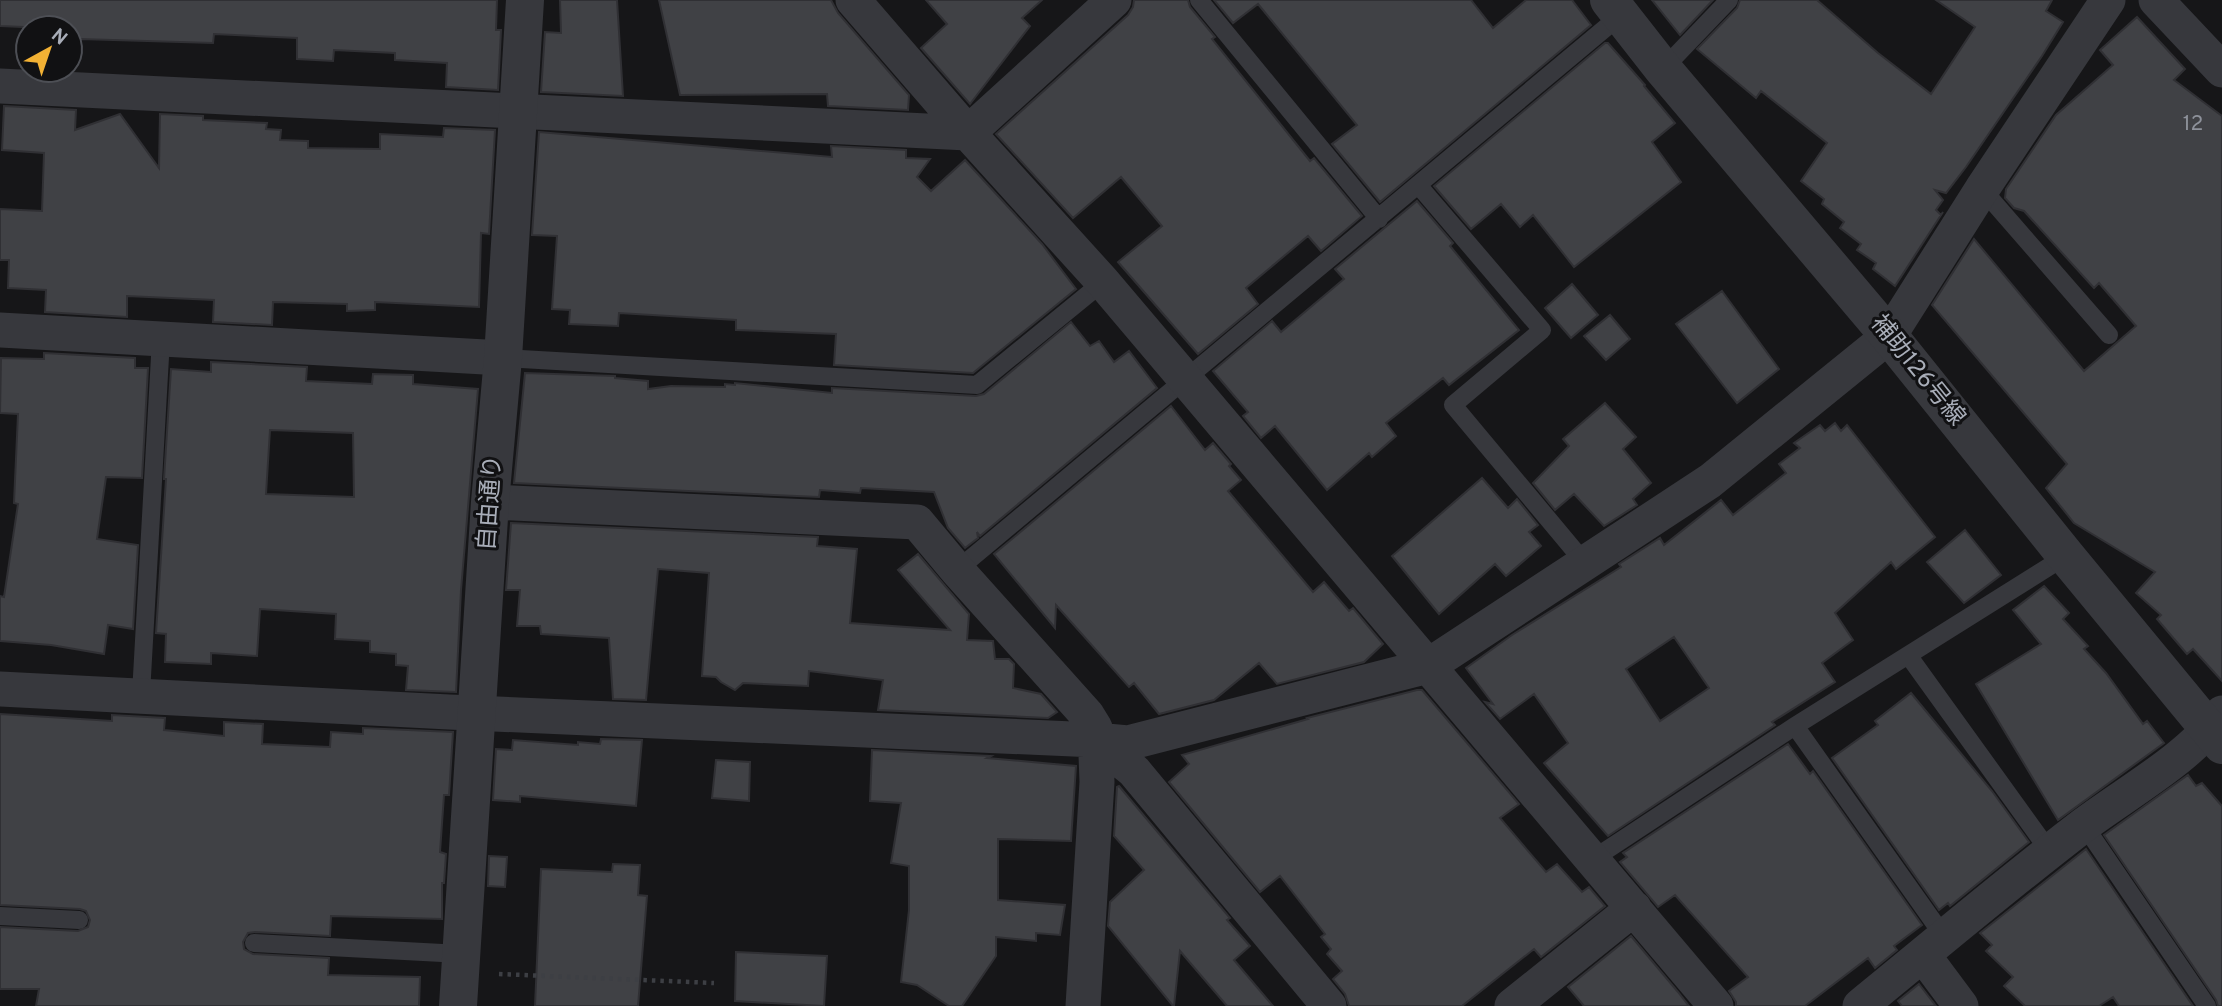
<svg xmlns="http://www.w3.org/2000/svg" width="2222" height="1006" viewBox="0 0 2222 1006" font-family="Overpass,'Noto Sans JP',sans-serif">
	<rect width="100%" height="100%" fill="#161618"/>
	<!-- building -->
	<path fill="#404145" stroke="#303034" stroke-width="2" fill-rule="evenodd" d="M0,0H497L496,30H501L498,90L446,87L447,63L395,60V53L334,50L333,61L297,59V38L214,34L213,43L80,39V46H72V52H70V28H28V67H21L23,27L0,26Z
		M560,0H617L623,96L541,92L545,32L561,33Z
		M659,0H831L838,13L909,95L908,110L828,106L827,94L680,95Z
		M926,0H1042L1022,18L1030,26L970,104L921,48L947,24Z
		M1134,0H1188L1190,7L1215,37L1212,39L1310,161L1314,158L1362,216L1321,251L1308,236L1246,288L1258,304L1198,354L1118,262L1162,226L1121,177L1073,218L996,134L1128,15L1133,7Z
		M1214,0H1471L1493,28L1526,0H1572L1591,25L1380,202L1332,144L1357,125L1258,4L1233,23Z
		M1652,0H1713L1680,35Z
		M1740,0H1817L1878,53L1931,94L1975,27L1936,0H2052L2046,11L2063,22L2042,56L1966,167L1946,193L1935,190L1943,200L1936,210L1941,215L1943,212L1895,286L1873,269L1876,263L1857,250L1861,244L1840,228L1844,222L1822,204L1824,199L1801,181L1827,143L1761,91L1756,98L1697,49L1737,8Z
		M2137,17L2185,69L2174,80L2222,116V681L2193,649L2187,654L2157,619L2161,615L2136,593L2155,572L2074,523L2046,488L2067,464L1932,305L1974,239L2084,371L2136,326L2099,283L2094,288L2024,211L2014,208L2005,198L2006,189L2056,115L2113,65L2100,50Z
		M1605,43H1608L1645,85L1644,86L1675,123L1652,142L1681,182L1574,267L1533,215L1520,227L1501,204L1471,229L1434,186Z
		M4,106L76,110L75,130L120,114L159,168L160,114L203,116V120L267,123L266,129L281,130L280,140L308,141V148L380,149V134L443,137L444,128L495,130L489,234L481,233L479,307L375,302V310L347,311V304L273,302L272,325L213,322L214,300L127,296V317L45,312L46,290L8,288L9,260H0V209L42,211L44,153L2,150Z
		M539,132L832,157L831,146L906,150V158L930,159L917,177L931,191L965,160L1042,244L1076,289L973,373L834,365L836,334L736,330V320L619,313L618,326L569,324L570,310L552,309L557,236L532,235Z
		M1417,201L1453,243L1450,246L1519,330L1449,385L1443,378L1386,423L1396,436L1372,457L1369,453L1327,490L1275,426L1261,438L1243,416L1248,412L1213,371L1272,321L1281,332L1344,279L1335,269Z
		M1572,284L1598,315L1571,338L1545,308Z
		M1722,291L1779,369L1737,403L1676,324Z
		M1610,315L1630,339L1606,360L1584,336Z
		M1071,322L1090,346L1099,341L1114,362L1129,351L1157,388L980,536L977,532L978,538L965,548L948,528L934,492L861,488L860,493L820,490L819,497L514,483L525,373L615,376V378L648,381V389L671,386L725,387V384L735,385V383L832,393V388L976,396L984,394Z
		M44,353L135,358V368H148L142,478L106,477L97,539L138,545L133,629L108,625L104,654L51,645L0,641V596L4,597L18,504L14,503L18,414L0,413L1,358L44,359Z
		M211,362L307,367L306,381L372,384L373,374L413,375V384L478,389L461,590L456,692L406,690L408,666L396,665V654L370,652V641L335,639L336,614L260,609L257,656L211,653V664L165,662L166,634L156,633L166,479H164L171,369L211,372ZM270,430L353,433L354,497L266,494Z
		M1605,403L1636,437L1623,449L1651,483L1633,499L1637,505L1604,526L1574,494L1555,510L1533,483L1569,446L1563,439Z
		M1171,406L1205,450L1213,443L1231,464L1229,466L1241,480L1228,491L1313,592L1324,582L1349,611L1353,608L1383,644L1364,662L1277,684L1259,663L1214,700L1159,714L1134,683L1129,687L1056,605L1055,628L994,554Z
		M1835,423L1841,431L1847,425L1935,537L1896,569L1891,562L1835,613L1853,640L1822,663L1835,682L1772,722L1775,725L1608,836L1544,763L1568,743L1534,694L1500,719L1485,702L1493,704L1466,668L1512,635L1621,567L1619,564L1660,538L1664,545L1721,500L1733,515L1786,473L1779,464L1800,448L1794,443L1820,425L1825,431ZM1674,637L1709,688L1660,721L1626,669Z
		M1482,478L1508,508L1517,499L1538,525L1529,532L1541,546L1506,576L1495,564L1439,614L1392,556Z
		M511,523L818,537L817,546L857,549L850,623L950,630L898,570L918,554L969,614L967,640L993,641L995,659H1009L1014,664L1013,688L1041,694L1057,712L1048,718L878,710L883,680L809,671L808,686L743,683L735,690L721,682L716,677L702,676L709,573L658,569L646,700L613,699L609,638L541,634L540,626H517L520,590H506Z
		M1965,530L2001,575L1964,603L1927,562Z
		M2044,586L2069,613L2063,619L2088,646L2084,649L2106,673L2143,724L2147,721L2164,743L2058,820L1976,684L2041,644L2013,610Z
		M1417,690H1422L1519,804L1500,818L1546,872L1557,864L1582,892L1589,887L1605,906L1541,957L1534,949L1462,1006H1349L1345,994L1333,979L1342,971L1327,954L1331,949L1321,937L1325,934L1280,876L1260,892L1169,782L1189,764L1182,755L1308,719L1307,718Z
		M1911,693L1992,791L2029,842L1950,906L1948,903L1939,910L1832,758L1878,725L1875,721Z
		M0,714L112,721V715L165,718L164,730L224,736V722L263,724L262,744L330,747L331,732L363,734V728L453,732L449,795H444L440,852L446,854L444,883H442V919L331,916L330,936L255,932L248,933L243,942L244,949L253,954L329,958L328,975L420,977L419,1006H36L39,989H0V927L78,931L88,927L90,920L86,911L80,909L0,905Z
		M601,739L642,740L636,806L520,796V802L493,800L496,749L512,750L513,740L578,745V742L600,744Z
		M1788,744L1810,774L1813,771L1922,925L1894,946L1897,950L1875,968L1868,958L1805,1006H1736V1002L1729,991L1748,977L1675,895L1658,907L1620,862L1627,857L1623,853Z
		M872,750L991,756L987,758L1076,766L1071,841L998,839V900L1065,905L1060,935L1036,933V941L996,937V956L962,1006H949L917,985L901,982L909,910V866L891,863L901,803L870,801Z
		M716,760L750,762L749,801L712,798Z
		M2188,775L2196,786L2202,783L2222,806V1006H2218L2216,1000L2104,835Z
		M1119,786L1230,918L1227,920L1250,946L1234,960L1273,1006H1227L1180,951L1174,1006H1173L1108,926L1110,902L1144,870L1114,836L1117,787Z
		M2086,849L2193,1006H2119L2113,997L2099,1006H2025L2004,986L2013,977L1986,951L1992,945L1980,933Z
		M489,856L507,857L505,887L488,886Z
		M613,864L640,865L638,895L647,896L638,1006H535L541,869L612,872Z
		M1631,936L1678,992L1689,1006H1584L1568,987Z
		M736,952L827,956L824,1006L735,1001Z
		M1919,984L1936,1006H1902L1898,1001Z"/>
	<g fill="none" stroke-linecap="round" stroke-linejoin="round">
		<!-- path -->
		<path stroke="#3d3f44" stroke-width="4.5" stroke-dasharray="3.5 5" stroke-linecap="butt" d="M499,974L714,983"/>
		<!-- service -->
		<path stroke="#37383d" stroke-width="18" d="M1199,0L1379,219
			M1663,69L1729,0
			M1419,186L1542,330L1453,405L1584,562
			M1982,189L2109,335
			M503,358L977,385L1103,282
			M957,570L1621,15
			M1908,655L2050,852
			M141,694L161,339
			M1795,726L1945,938
			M2084,825L2207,1006
			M1593,859L1795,726L2066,556
			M0,916L79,920
			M254,943L461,954"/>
		<!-- minor -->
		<path stroke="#37383d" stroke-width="35" d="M853,0L968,133L1103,282L1716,1006
			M2156,0L2222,70
			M0,86L968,133L1114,0
			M0,330L503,358
			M490,502L917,522L957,570L1087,715L1095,728L1097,782L1083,1006
			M0,689L449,712L1096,740L1128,743L1428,666L1710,481L1889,336L1982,189L2108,0
			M1096,740L1134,771L1329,1006
			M1923,955L1961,1006
			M1512,1006L1634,908
			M1860,1006C1935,945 2009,882 2085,824C2128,792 2192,756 2222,713"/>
		<!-- tertiary -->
		<path stroke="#37383d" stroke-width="38" d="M1609,0L1663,69L1889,336L2066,556L2222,745
			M458,1006L490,502L503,358L525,0"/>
	</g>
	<g text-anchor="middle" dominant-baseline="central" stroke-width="6" stroke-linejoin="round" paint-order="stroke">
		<!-- number labels -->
		<g font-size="21" fill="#8e929b">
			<text x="2193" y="124">12</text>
		</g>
		<!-- street labels -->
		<g font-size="24" fill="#a8adb8" stroke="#111113">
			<text transform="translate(1917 371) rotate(51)">補助126号線</text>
			<text transform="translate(491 503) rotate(-86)">自由通り</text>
		</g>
	</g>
	<!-- north arrow -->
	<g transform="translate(49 49) rotate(40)"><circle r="33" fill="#111113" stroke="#4d4f55" stroke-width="2"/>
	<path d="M0-5L12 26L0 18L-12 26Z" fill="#f2b134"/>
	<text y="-10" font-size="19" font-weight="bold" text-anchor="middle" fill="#a8adb8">N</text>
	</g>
</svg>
